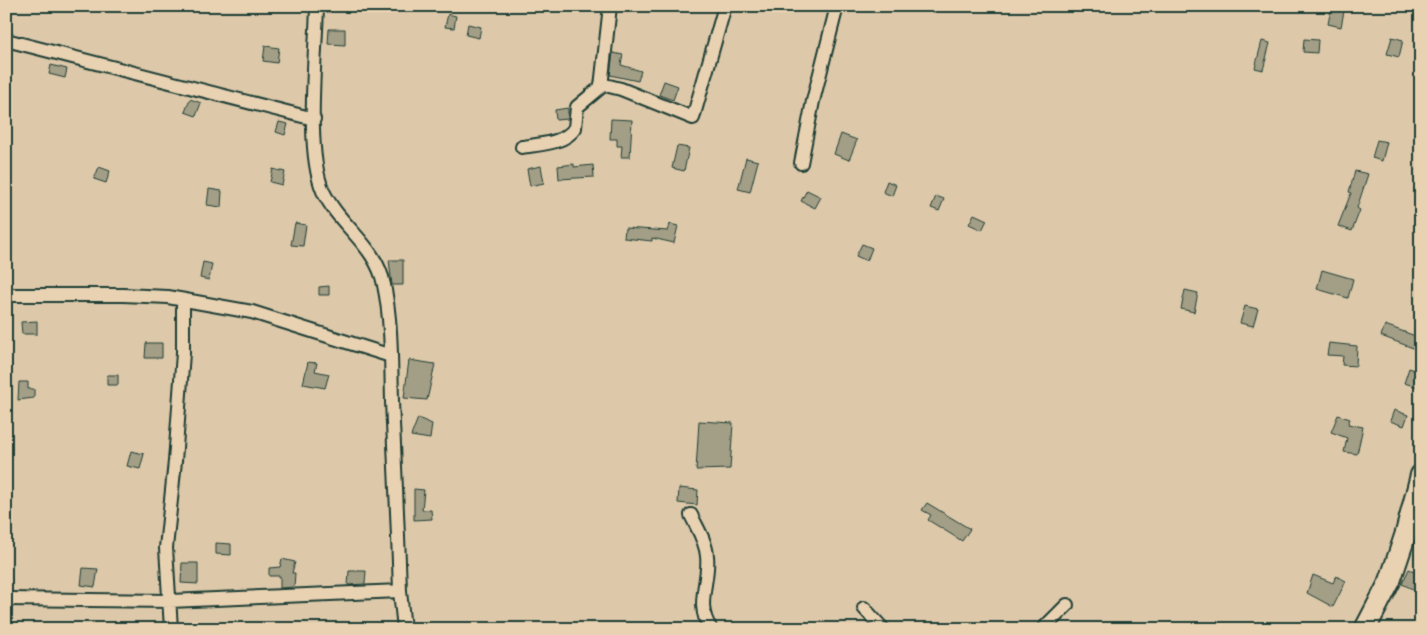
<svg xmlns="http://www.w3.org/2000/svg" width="1427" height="635" viewBox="0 0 1427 635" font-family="'Shantell Sans',sans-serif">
	<rect width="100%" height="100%" fill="#ddc9aa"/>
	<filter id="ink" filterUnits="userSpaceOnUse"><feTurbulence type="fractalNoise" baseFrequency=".02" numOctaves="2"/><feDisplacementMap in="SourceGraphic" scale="10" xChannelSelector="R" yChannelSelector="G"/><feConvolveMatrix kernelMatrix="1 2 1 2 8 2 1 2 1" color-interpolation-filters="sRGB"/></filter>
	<g filter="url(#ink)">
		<!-- building -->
		<path fill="#a39e86" stroke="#1f3d34" d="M1331,9L1344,11L1341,27L1328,24Z
			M448,14L456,16L454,28L445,27Z
			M468,24L481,27L479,38L466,35Z
			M329,29H345V45L328,44Z
			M1392,37L1403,40L1399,57L1387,54Z
			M1304,39L1318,40L1317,53L1303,52Z
			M1262,41L1270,43L1263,70L1255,68Z
			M265,46L279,48L277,63L263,61Z
			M613,53L623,55L621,65L641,71L638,81L610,75Z
			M51,65L67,69L65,78L49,74Z
			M664,81L678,86L673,100L659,95Z
			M190,99L201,103L196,116L185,112Z
			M568,108V119L556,120L555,110Z
			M611,119L632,120L630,157H621L622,146H617V139H610Z
			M279,122L288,124L285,135L276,132Z
			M841,134L857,140L849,160L834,154Z
			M1377,140L1387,142L1382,161L1372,158Z
			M677,146L689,148L684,171L672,168Z
			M746,158L758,161L750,192L738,189Z
			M574,164V167L593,165L594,177L559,179L558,166Z
			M541,166L544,183L530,186L527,169Z
			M99,167L110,171L106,183L94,179Z
			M273,169L285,172L282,185L270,182Z
			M1355,171L1368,174L1357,208L1360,210L1352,231L1338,226L1351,193L1349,192Z
			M887,181L896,185L892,196L883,192Z
			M209,189L222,191L221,207L207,205Z
			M807,190L821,197L815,208L801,201Z
			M936,196L944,199L939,211L931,208Z
			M974,214L987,220L982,230L969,224Z
			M295,223L306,225L303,246L291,245Z
			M670,224L678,226L674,243L652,238V241L624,238L625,228L668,231Z
			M862,244L872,248L867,261L856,256Z
			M389,260H403V285H392Z
			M203,262L212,264L209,280L200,278Z
			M1322,270L1353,279L1348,298L1317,289Z
			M329,286V295H319V287Z
			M1185,290L1198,293L1194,312L1181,309Z
			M1245,306L1258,309L1253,326L1240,323Z
			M37,321V334H22L21,322Z
			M1385,325L1421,338V351L1381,336Z
			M146,343H162V358H145Z
			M1329,343L1357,346L1356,366L1342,365L1343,356L1327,355Z
			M409,360L435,364L427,400L404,398Z
			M308,362L317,363L315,371L329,374L325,388L303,384Z
			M1409,368L1421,372V388L1404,383Z
			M107,375H118V385H107Z
			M19,382H28V389H34V398L18,400Z
			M1394,410L1408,415L1404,426L1390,421Z
			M1338,415L1350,419L1348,424L1363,427L1357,454L1344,452L1347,438L1331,432Z
			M418,418L432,424L430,439L411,436Z
			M699,421L733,423L730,469L696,470Z
			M131,451L144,454L140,469L127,466Z
			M679,488L698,490L697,505L678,503Z
			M414,489L424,490L422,510H431L432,519L414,520Z
			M927,503L970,529L962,541L928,520L931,515L922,510Z
			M216,543L231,544V555L216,554Z
			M282,559L295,562L292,573H295L294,587L280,588V576H269V568L280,567Z
			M182,563H198V584L181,583Z
			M83,568L98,569L95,587L81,585Z
			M1409,569L1421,574V593L1402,584Z
			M349,571H366L365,584L348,585Z
			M1313,575L1333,583L1336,576L1346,581L1333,607L1307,593Z"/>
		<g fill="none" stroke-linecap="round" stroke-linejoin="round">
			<defs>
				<path id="minor" d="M317,6C316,53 305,150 323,191C339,226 377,246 384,285C392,323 391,363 392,402C395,465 398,528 400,591L404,629
					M6,40L314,119
					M601,84L621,89L693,118L725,6
					M522,147C540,144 564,144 575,128L577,107L601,87L610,6
					M801,163L813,101L837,6
					M6,295H123L168,297L252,312L391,356
					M691,515C697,528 706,541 707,556C710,581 694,605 711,629
					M6,599L170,601L400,591
					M864,608L883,629
					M171,629L166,548L175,461L183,353V300
					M1043,629L1067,605"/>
				<path id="primary" d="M1365,629L1390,581L1406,533L1421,475"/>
			</defs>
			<!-- minor casing -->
			<use href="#minor" stroke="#1f3d34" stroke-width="16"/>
			<!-- primary casing -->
			<use href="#primary" stroke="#1f3d34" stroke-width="24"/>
			<!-- minor -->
			<use href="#minor" stroke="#e9d2b2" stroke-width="12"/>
			<!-- primary -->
			<use href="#primary" stroke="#e9d2b2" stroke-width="20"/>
		</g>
	</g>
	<!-- margin -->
	<rect width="1427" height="635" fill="none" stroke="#e9d2b2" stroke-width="25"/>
	<rect x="12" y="12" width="1402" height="610" fill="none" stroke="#1f3d34" stroke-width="2" filter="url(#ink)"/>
</svg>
